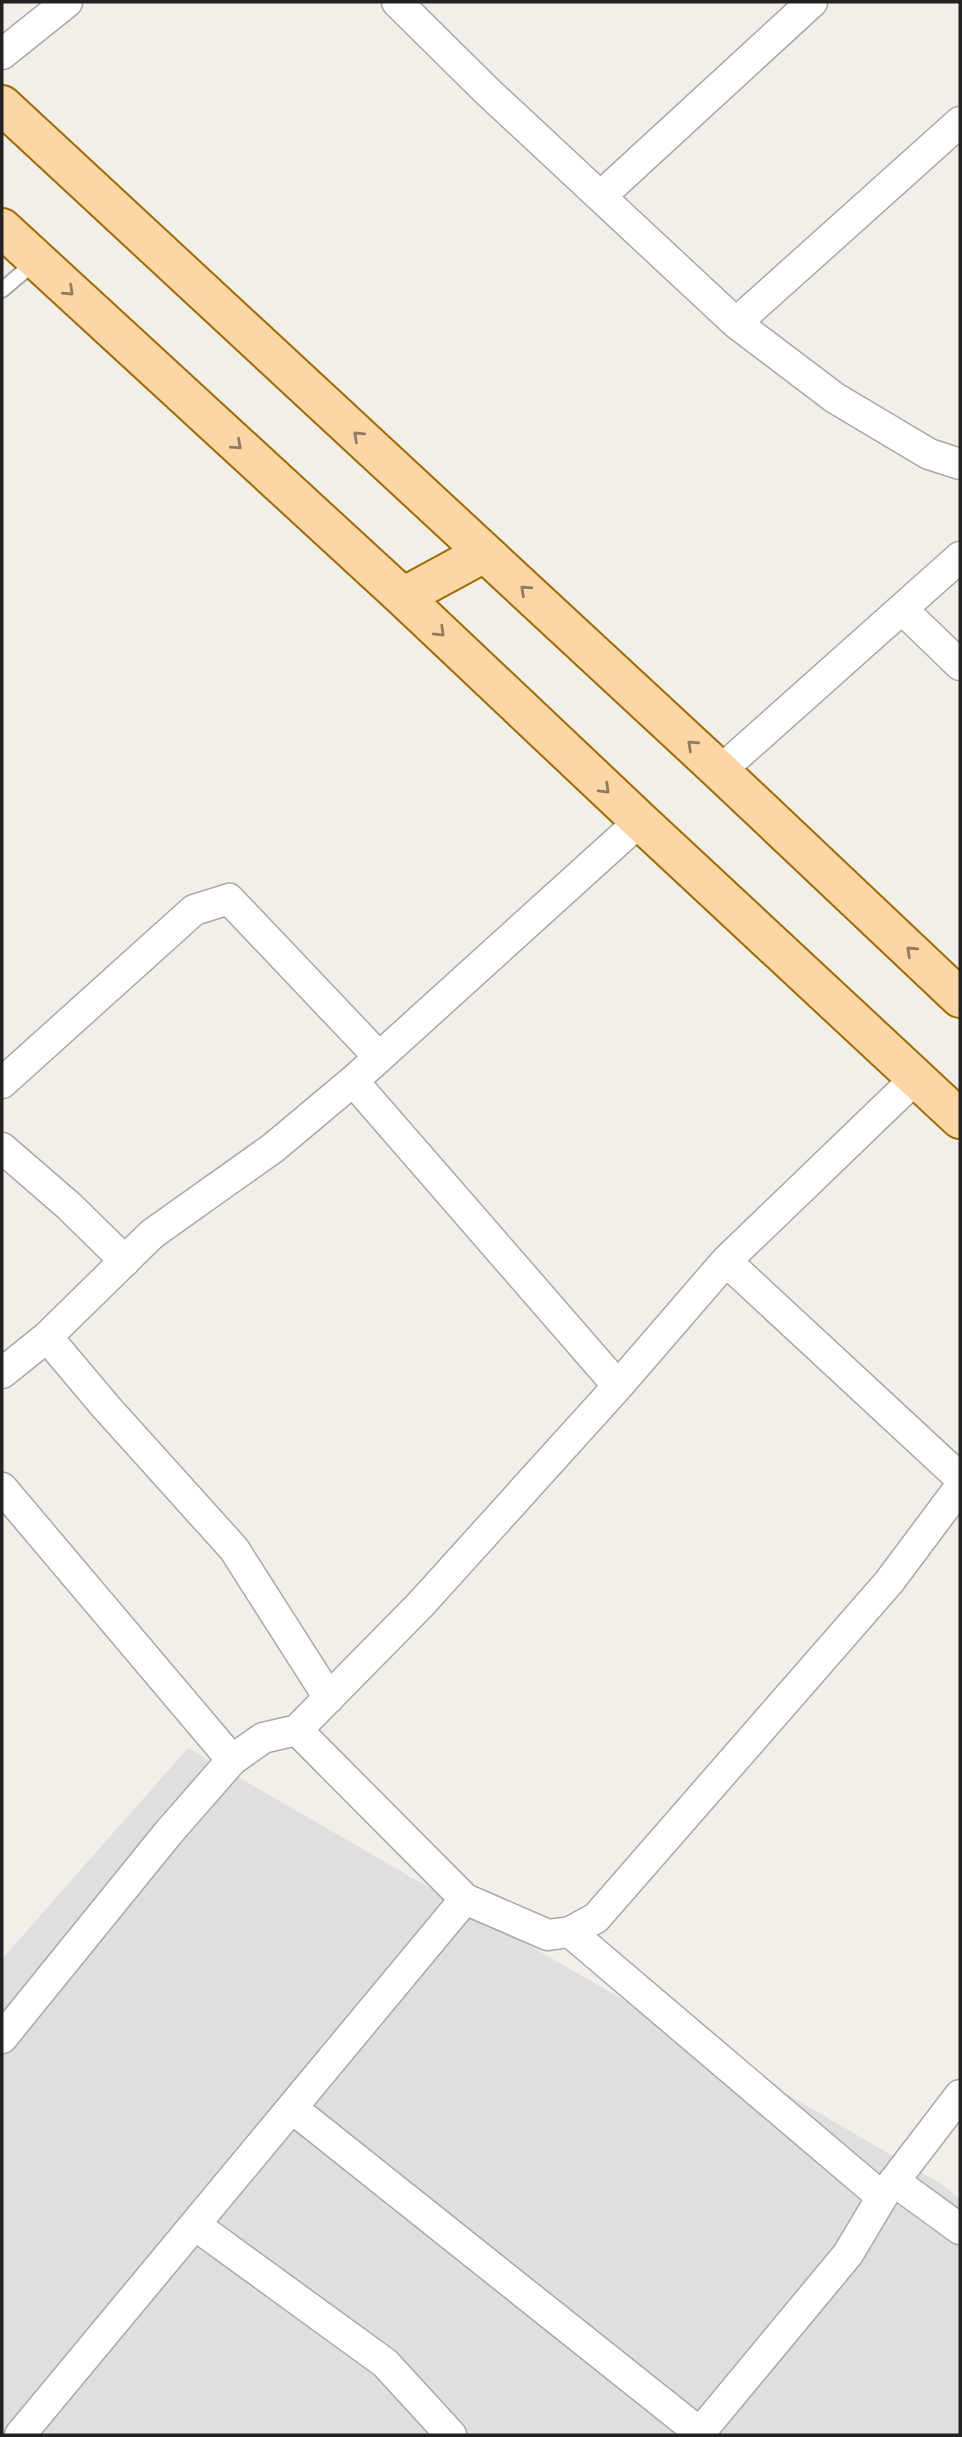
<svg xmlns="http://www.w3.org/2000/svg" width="962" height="2437" viewBox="0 0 962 2437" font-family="Raleway,sans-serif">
	<rect width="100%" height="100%" fill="#f2efe9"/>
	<!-- residential -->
	<path fill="#e0dfdf" d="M188,1748L940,2183L960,2199V2435H2V1959Z"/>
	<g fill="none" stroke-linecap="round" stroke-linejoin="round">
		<defs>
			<path id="lane" d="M2,290L35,262"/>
			<path id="street" d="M397,2L487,91L736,323L835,398L929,454L960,464
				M2,54L67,2
				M601,196L812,2
				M736,323L960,122
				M902,609L960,665
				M720,771L960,557
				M353,1081L618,1386
				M2,1083L194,910L229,899L379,1057
				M2,1148L69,1206L125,1261
				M726,1261L960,1478
				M47,1337L106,1407L234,1549L329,1698
				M2,1373L47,1337L152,1234L273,1148L353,1081L640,821
				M2,1488L232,1760
				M297,1730L421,1604L618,1386L726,1261L916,1078
				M570,1932L882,2197
				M2,2038L169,1832L232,1760L263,1738L297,1730L465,1899L548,1935L570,1932L596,1918L889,1582L960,1487
				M292,2108L700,2433
				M894,2181L960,2229
				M195,2225L385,2363L451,2435
				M20,2435L465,1899
				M698,2435L848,2254L882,2197L960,2095"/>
			<path id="primary" d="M2,105L720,771L960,998
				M2,228L403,597L640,821L960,1119
				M403,597L484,553"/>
		</defs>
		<!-- lane casing -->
		<use href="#lane" stroke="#a9a9a9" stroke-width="18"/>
		<!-- street casing -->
		<use href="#street" stroke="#a9a9a9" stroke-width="33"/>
		<!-- primary casing -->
		<use href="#primary" stroke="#a06b00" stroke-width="42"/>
		<!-- lane -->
		<use href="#lane" stroke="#fff" stroke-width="14"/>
		<!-- street -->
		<use href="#street" stroke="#fff" stroke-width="30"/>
		<!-- primary -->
		<use href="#primary" stroke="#fcd6a4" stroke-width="38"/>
	</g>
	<!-- one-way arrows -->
	<defs><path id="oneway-chevron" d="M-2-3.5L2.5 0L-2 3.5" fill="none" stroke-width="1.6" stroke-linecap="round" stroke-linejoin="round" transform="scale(1.75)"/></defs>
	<g stroke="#8f7c63">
		<use href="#oneway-chevron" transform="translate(69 291) rotate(43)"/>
		<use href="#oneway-chevron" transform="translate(358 436) rotate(-137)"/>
		<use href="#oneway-chevron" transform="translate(237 445) rotate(42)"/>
		<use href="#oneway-chevron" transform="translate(525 590) rotate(-137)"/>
		<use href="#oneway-chevron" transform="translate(440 632) rotate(44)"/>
		<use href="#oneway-chevron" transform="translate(692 745) rotate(-137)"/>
		<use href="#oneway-chevron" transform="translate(605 789) rotate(44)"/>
		<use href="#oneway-chevron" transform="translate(911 951) rotate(-137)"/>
	</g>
	<!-- border -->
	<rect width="962" height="2437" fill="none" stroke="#222222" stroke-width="7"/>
</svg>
